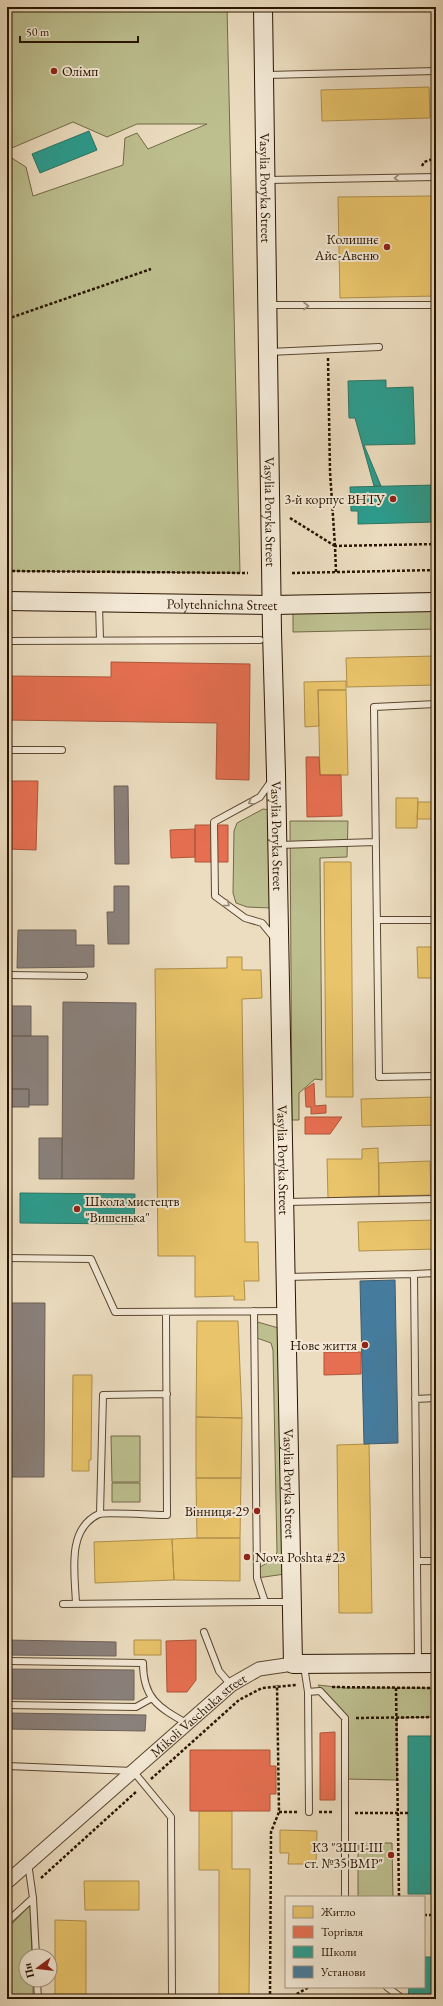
<svg xmlns="http://www.w3.org/2000/svg" width="443" height="2006" viewBox="0 0 443 2006" font-family="'EB Garamond',serif">
	<rect width="100%" height="100%" fill="#ecddc0"/>
	<filter id="stains"><feTurbulence type="fractalNoise" baseFrequency=".005" numOctaves="4"/><feColorMatrix values="0 0 0 0 .2 0 0 0 0 .09 0 0 0 0 .02 0 0 0 .5 -.17"/></filter>
	<radialGradient id="worn" r=".72"><stop offset=".6" stop-color="#630" stop-opacity="0"/><stop offset="1" stop-color="#630" stop-opacity=".3"/></radialGradient>
	<!-- green -->
	<path fill="#bdbf8f" stroke="#736a48" d="M7,7H227L240,573L7,571V155L26,167L33,196L123,165L125,138L137,133L148,149L207,124H137L107,137L73,122L7,150Z
		M436,602V629L293,632V605Z
		M263,809L270,810V908L247,907L236,903L233,893L234,831L237,823Z
		M290,821H348L347,857L320,858L322,1080L315,1079L299,1093V1120H292Z
		M254,1321L282,1329L285,1574L257,1578V1569L275,1558L277,1552L273,1350L271,1343L254,1337Z
		M111,1436H140V1482H112Z
		M112,1483H140V1502H112Z
		M318,1685L345,1688H436V1717L397,1718V1780L345,1779V1718Z
		M358,1843H392L393,1897H358Z
		M30,1905L32,1956H26V1980H33V1999H7V1929Z"/>
	<!-- homes -->
	<path fill="#e9c46a" stroke="#af8f4a" d="M429,87L430,118L322,121L321,90Z
		M436,196V296L340,298L338,197Z
		M436,656V685L347,687L346,658Z
		M346,681V690H318L319,726L305,727L304,682Z
		M318,690H346L348,775H320Z
		M396,798H418L417,828H396Z
		M418,802H436V819H417Z
		M324,862H351L353,1097H326Z
		M417,947H436V978H418Z
		M227,957H242V970H261L262,998L242,999L245,1242H258L259,1281H244L245,1300H234V1296L195,1297V1256H158L155,969L227,968Z
		M436,1097V1125L362,1127L361,1099Z
		M378,1148L379,1196L328,1198L327,1159H362V1149Z
		M430,1161L431,1195L379,1196V1163Z
		M436,1220V1249L359,1251L358,1222Z
		M197,1321H238L242,1418L196,1417Z
		M73,1375H92L91,1460H89V1471H72Z
		M196,1417L242,1418L241,1478H196Z
		M369,1444L372,1613H339L337,1445Z
		M196,1478H241L240,1538H197Z
		M197,1538H240V1581L174,1580L172,1539Z
		M172,1539L174,1580L95,1583L94,1542Z
		M432,1583H436V1614H433Z
		M134,1640H161V1655H134Z
		M199,1811H232V1869H250L249,1999H219V1870H199Z
		M280,1830L317,1831L316,1864H288L289,1853H280Z
		M84,1881H139V1910H85Z
		M55,1920L86,1921V1999H55Z"/>
	<!-- shops -->
	<path fill="#e76f51" stroke="#ae5439" d="M111,662L250,664L249,780L216,779L217,723L7,720V676L111,677Z
		M306,757H319L320,775H341L342,816L307,817Z
		M7,781H38L36,850L7,849Z
		M195,825H228V862H195Z
		M195,829V857L171,858L170,830Z
		M314,1083L315,1106L326,1105V1113L311,1114V1107H306L305,1089Z
		M305,1117H342L330,1134H305Z
		M324,1352H361V1374L324,1375Z
		M196,1640V1680L187,1692H167L166,1641Z
		M335,1732V1800H320V1733Z
		M190,1750H270V1766H276V1794H270V1811H190Z"/>
	<!-- schools -->
	<path fill="#2a9d8f" stroke="#2a7464" d="M89,131L97,150L40,173L32,154Z
		M386,380V388L413,387L415,444L364,445L381,486H374L355,418H349L348,381Z
		M436,485V522L358,524V511H351L350,487Z
		M20,1193L135,1194L134,1224L20,1223Z
		M408,1736H436V1766H431V1836H436V1894H408Z
		M424,1957H436V1999H408L409,1987H424Z"/>
	<!-- public -->
	<path fill="#457b9d" stroke="#3d5c6e" d="M395,1280L398,1443L364,1444L360,1281Z"/>
	<!-- industry -->
	<path fill="#8a817c" stroke="#6d6057" d="M114,786H128L129,864H115Z
		M114,886H129V944H108L107,912H114Z
		M18,930H76V945H94V967L17,968Z
		M63,1002L136,1003L134,1179H62Z
		M7,1006H31V1036H7Z
		M9,1036H48V1105H29V1089H8Z
		M7,1089H29V1107H7Z
		M39,1138H62V1179H39Z
		M7,1303H45L44,1477H7Z
		M7,1640L116,1642V1656L7,1655Z
		M7,1669L134,1670V1700L7,1699Z
		M7,1713L146,1715L145,1731L7,1729Z"/>
	<g fill="none" stroke-linecap="round" stroke-linejoin="round">
		<defs>
			<path id="lane" d="M266,75L436,71
				M268,180L436,177
				M268,305H436
				M269,352L379,347
				M99,604L100,640
				M7,641L260,640
				M436,704L374,707L379,1077L436,1076
				M7,750H62
				M272,780L260,797L214,822L215,896L245,918L262,923L275,939
				M279,845L376,842
				M377,920H436
				M7,975L84,976
				M286,1202L436,1199
				M7,1258L91,1259L115,1312L285,1311
				M414,1274L436,1273
				M287,1277L414,1274L418,1661
				M254,1311L257,1578L265,1602H291
				M415,1399L436,1398
				M100,1514L103,1395L167,1394
				M417,1561H436
				M63,1604L265,1602
				M76,1604C75,1574 66,1529 99,1514C106,1512 156,1515 167,1515L166,1312
				M204,1632L219,1671L231,1685
				M7,1661L143,1663C143,1698 158,1707 186,1723
				M304,1666L308,1692L309,1812
				M308,1692L320,1691L345,1718V1897
				M7,1705L136,1707L152,1698
				M7,1766L133,1771L171,1817L172,1999
				M28,1863L33,1898L36,1956
				M7,1922L33,1898
				M37,1980L38,1999
				M387,1987L403,1999"/>
			<g id="street">
				<path id="s1" d="M7,1882L231,1685L259,1669L293,1664"/>
			</g>
			<g id="secondary">
				<path id="s2" d="M263,7L272,632L276,774L293,1664L436,1663"/>
				<path id="s3" d="M7,601L272,605L436,602"/>
			</g>
		</defs>
		<!-- lane casing -->
		<use href="#lane" stroke="#5a4630" stroke-width="8"/>
		<!-- street casing -->
		<use href="#street" stroke="#5a4630" stroke-width="15"/>
		<!-- secondary casing -->
		<use href="#secondary" stroke="#291400" stroke-width="20"/>
		<!-- path -->
		<path stroke="#291400" stroke-width="2.5" stroke-dasharray="3 2" stroke-linecap="butt" d="M422,166L424,162L436,158
			M7,319L151,269
			M328,358L330,472L335,546
			M290,518L335,546
			M7,571L248,573
			M336,572L335,546L436,544
			M292,573L436,570
			M332,1687L436,1688
			M396,1688L399,1897
			M356,1718L436,1717
			M151,1779L239,1700L262,1688L297,1685
			M279,1812H298
			M319,1812H334
			M355,1813H408
			M431,1813H436
			M41,1878L137,1791
			M424,1915H436
			M270,1999L271,1832L279,1812L277,1685
			M288,1999L309,1987"/>
		<!-- lane -->
		<use href="#lane" stroke="#f3e9d6" stroke-width="6"/>
		<!-- street -->
		<use href="#street" stroke="#f3e9d6" stroke-width="13"/>
		<!-- secondary -->
		<use href="#secondary" stroke="#f3e9d6" stroke-width="18"/>
	</g>
	<!-- one-way arrows -->
	<defs><path id="oneway-chevron" d="M-2-3.5L2.5 0L-2 3.5" fill="none" stroke-width="1.6" stroke-linecap="round" stroke-linejoin="round"/></defs>
	<g stroke="#988976">
		<use href="#oneway-chevron" transform="translate(397 178) rotate(179)"/>
		<use href="#oneway-chevron" transform="translate(306 306)"/>
		<use href="#oneway-chevron" transform="translate(251 802) rotate(152)"/>
		<use href="#oneway-chevron" transform="translate(227 904) rotate(36)"/>
	</g>
	<!-- markers -->
	<g fill="#8f2418" stroke="#f3e9d6" stroke-width="1.5">
		<circle cx="54" cy="71" r="4"/>
		<circle cx="387" cy="247" r="4"/>
		<circle cx="393" cy="499" r="4"/>
		<circle cx="77" cy="1209" r="4"/>
		<circle cx="365" cy="1345" r="4"/>
		<circle cx="257" cy="1511" r="4"/>
		<circle cx="247" cy="1557" r="4"/>
		<circle cx="391" cy="1855" r="4"/>
	</g>
	<g text-anchor="middle" dominant-baseline="central" stroke-width="4" stroke-linejoin="round" paint-order="stroke">
		<!-- poi labels -->
		<g font-size="14" fill="#291400" stroke="#f3e9d6" text-anchor="end">
			<text x="62" y="71" text-anchor="start">Олімп</text>
			<text x="379" y="239">Колишнє<tspan x="379" dy="16">Айс-Авеню</tspan></text>
			<text x="385" y="499">3-й корпус ВНТУ</text>
			<text x="85" y="1201" text-anchor="start">Школа мистецтв<tspan x="85" dy="16">"Вишенька"</tspan></text>
			<text x="357" y="1345">Нове життя</text>
			<text x="249" y="1511">Вінниця-29</text>
			<text x="255" y="1557" text-anchor="start">Nova Poshta #23</text>
			<text x="383" y="1847">КЗ "ЗШ І-ІІІ<tspan x="383" dy="16">ст. №35 ВМР"</tspan></text>
		</g>
		<!-- street labels -->
		<g font-size="14" fill="#291400" stroke="#f3e9d6">
			<text stroke="none"><textPath href="#s2" startOffset="181">Vasylia Poryka Street</textPath></text>
			<text stroke="none"><textPath href="#s2" startOffset="505">Vasylia Poryka Street</textPath></text>
			<text stroke="none"><textPath href="#s3" startOffset="215">Polytehnichna Street</textPath></text>
			<text stroke="none"><textPath href="#s2" startOffset="829">Vasylia Poryka Street</textPath></text>
			<text stroke="none"><textPath href="#s2" startOffset="1153">Vasylia Poryka Street</textPath></text>
			<text stroke="none"><textPath href="#s2" startOffset="1477">Vasylia Poryka Street</textPath></text>
			<text stroke="none"><textPath href="#s1" startOffset="254">Mikoli Vaschuka street</textPath></text>
		</g>
	</g>
	<!-- margin -->
	<rect width="443" height="2006" fill="none" stroke="#ecddc0" stroke-width="24"/>
	<rect x="8" y="8" width="427" height="1990" fill="none" stroke="#291400" stroke-width="2"/>
	<rect x="12" y="12" width="419" height="1982" fill="none" stroke="#291400"/>
	<!-- legend -->
	<rect x="285" y="1896" width="140" height="92" fill="#f3e9d6" stroke="#a29480"/>
	<rect x="293" y="1906" width="20" height="12" fill="#e9c46a" stroke="#a29480"/>
	<text x="321" y="1916" font-size="12" fill="#291400">Житло</text>
	<rect x="293" y="1926" width="20" height="12" fill="#e76f51" stroke="#a29480"/>
	<text x="321" y="1936" font-size="12" fill="#291400">Торгівля</text>
	<rect x="293" y="1946" width="20" height="12" fill="#2a9d8f" stroke="#a29480"/>
	<text x="321" y="1956" font-size="12" fill="#291400">Школи</text>
	<rect x="293" y="1966" width="20" height="12" fill="#457b9d" stroke="#a29480"/>
	<text x="321" y="1976" font-size="12" fill="#291400">Установи</text>
	<!-- north arrow -->
	<g transform="translate(38 1968) rotate(255)"><circle r="19" fill="#f3e9d6" stroke="#a29480"/>
	<path d="M0-3L7 15L0 10L-7 15Z" fill="#8f2418"/>
	<text y="-6" font-size="11" font-weight="bold" text-anchor="middle" fill="#291400">Пн</text>
	</g>
	<!-- scale -->
	<path d="M20 36v6h118v-6" fill="none" stroke="#291400" stroke-width="2"/>
	<text x="26" y="36" font-size="12" fill="#291400" stroke="#f3e9d6" stroke-width="3" paint-order="stroke">50 m</text>
	<rect width="100%" height="100%" filter="url(#stains)"/>
	<rect width="100%" height="100%" fill="url(#worn)"/>
</svg>
